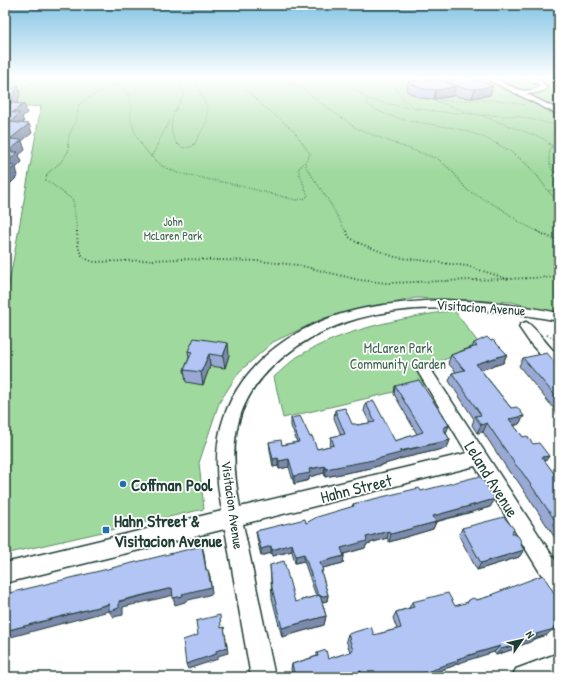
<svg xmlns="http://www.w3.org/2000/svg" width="564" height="682" viewBox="0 0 564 682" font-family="'Patrick Hand',sans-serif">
	<rect width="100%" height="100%" fill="#fff"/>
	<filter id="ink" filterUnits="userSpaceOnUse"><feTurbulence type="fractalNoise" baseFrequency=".025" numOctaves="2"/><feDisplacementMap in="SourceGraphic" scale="8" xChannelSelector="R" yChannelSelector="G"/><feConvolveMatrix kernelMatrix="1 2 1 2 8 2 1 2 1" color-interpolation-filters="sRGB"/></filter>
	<g filter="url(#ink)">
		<!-- green -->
		<path fill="#a0d99e" stroke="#608b69" d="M5,77H559V314L512,302L416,298L324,318L273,342L239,372L219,403L199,463L204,509L5,554V306L41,106L5,109Z
			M454,310L480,345L441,361L428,384L283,418L274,377C281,371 289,363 297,357C345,328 400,319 454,310Z"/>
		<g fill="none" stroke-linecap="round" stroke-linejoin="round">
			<defs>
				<path id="minor" d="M483,77C504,77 517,99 540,87L538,84L522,77C533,77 541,79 547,88C542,93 534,93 527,94L559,110V115Z
					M444,300C483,301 521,305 559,313V321C469,304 359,294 283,357C232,399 228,445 240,507L467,453L418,372L420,368L425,367L430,368L559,566V595L552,592L475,466L243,524L275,677H251L225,529L5,583V563L222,511C217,484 214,454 221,427C238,361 302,320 366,308C392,303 418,301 444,300Z
					M526,322C532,324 552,350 559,357V371L554,370L530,343L519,327L521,324Z
					M559,653V677H512L516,669Z"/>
			</defs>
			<!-- minor casing -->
			<use href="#minor" stroke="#1f3d34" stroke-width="3"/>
			<!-- path-far2 -->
			<path stroke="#1f3d34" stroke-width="1" stroke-dasharray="0.5 1.5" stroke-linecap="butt" d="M188,77L197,84L206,105L207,112V121L194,145
				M233,77L261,104L294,131L304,145
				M277,77L305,90L319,102L356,128L398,145
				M346,77L350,85L367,99V104C394,124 431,122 462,130C475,133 487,139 499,145
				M381,77L393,85L403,99L413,107L432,111L480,115L544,139L551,145
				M390,77L406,88V92C431,105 458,100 485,100C499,100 512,102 525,105
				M446,77L461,80
				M470,77L475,80
				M557,77L554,87L559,93
				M28,79L34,81C28,90 17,91 7,87V85L14,80Z
				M111,83C116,86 124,88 127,93C133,100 130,110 131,118C132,127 137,138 142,145
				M367,99L418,110L420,108
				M438,102L474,114
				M482,115L517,116L559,126
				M68,145L69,135L77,118L79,104L111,85V77
				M157,145L170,120
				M178,145C164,126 175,112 184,94L179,77"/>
			<!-- path-far1 -->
			<path stroke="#1f3d34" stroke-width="1.5" stroke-dasharray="0.5 2" stroke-linecap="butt" d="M68,144L69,150L61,162L47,174L46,180L73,200L77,232
				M141,144L149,154L162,166L178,173L232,184L296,200L304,199L308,196L298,169L306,161L310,154L303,144
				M178,144C182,149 187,148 193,146L194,144
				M396,144L438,159L452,171L467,190L502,209L521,223L539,232
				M497,144C519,155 534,169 547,190L556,191L559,186
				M549,144L559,152
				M552,145C545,160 552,169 559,182
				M151,157L158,144
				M306,163V167L330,203L346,232
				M548,191L559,202"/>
			<!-- path -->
			<path stroke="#1f3d34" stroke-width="2" stroke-dasharray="1 2.5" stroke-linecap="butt" d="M77,231C78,247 77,258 95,262L181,259L257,261L298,265L359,280L387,283L559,277
				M346,231L349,237L356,242L395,257L467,266L508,279
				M537,231L559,242
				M547,335L559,340"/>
			<!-- minor -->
			<use href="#minor" fill="#fff" fill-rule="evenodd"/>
		</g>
		<!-- wall -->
		<path fill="#99a9d3" stroke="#1f3d34" d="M468,78L490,95L472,98L459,97L453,94V96L434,99L421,98L407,91L408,82L446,83V81Z
			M474,343L507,354L503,363L481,370L511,408L524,416L519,424L514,426L523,437L549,456L545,462L559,480V544L517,480L510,473L483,432L477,433L472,425L474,419L449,381L452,373L456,372L448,363L451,355L472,347Z
			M188,351L229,355L225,368L210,366L203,385L186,382L184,370L189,358Z
			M523,358L559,367V415L519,366Z
			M395,386L449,425L446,433L450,440L447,448L399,459L398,460L371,468L325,477L324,473L309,477V480L294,484L289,467L279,469L278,466L273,467L270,450L269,442L282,445L297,442L291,426V418L310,437L317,449L330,446L331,437L341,435L334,418L335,410L352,424L357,425L370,423L364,411L366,403L395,441L417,434L394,394Z
			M421,491L495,499L490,507L436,522L433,529L389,542L387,538L367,544L365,548L344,554V556L343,563L322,568V575L328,595L327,601L322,602L326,616L324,625L282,637L272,598L270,565L295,602L316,596L304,561L295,563L292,551L272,556L271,553L261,556L257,538L256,531L306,523L352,507L353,504Z
			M462,528L512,533L520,543L524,550L519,557L477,570L459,536Z
			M493,594L551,631L547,635L534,639L530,642L516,647L514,649L496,655L494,652L471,658L456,664L453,666L436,672L435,673L424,677H359V676L355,677H293L291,669L292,664L317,656V653L328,659L350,652L346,640L348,634L374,635L397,629L393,618L396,612L409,608L412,602L455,606L467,603L469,600H477L491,596Z"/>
		<!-- shaded-wall -->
		<path fill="#7d8aac" stroke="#1f3d34" d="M18,85L20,94L14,112L24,104L27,113L22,117L24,122L13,131L10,122V103Z
			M493,86L490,95L472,98L475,89Z
			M455,87L453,96L434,99L436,90Z
			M29,124L32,133L22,141L25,150L19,155L22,162L16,168L18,176L5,189V164L10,139Z
			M5,207L9,216L5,220Z
			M228,343L229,355L225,368L223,356Z
			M209,354L210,366L203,385L201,372Z
			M507,354L503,363L473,372L476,364Z
			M524,416L519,424L505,428L509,419Z
			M487,423L483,432L477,433L481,425Z
			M449,425L446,433L443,428Z
			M450,440L447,448L399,459L398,460L371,468L325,477L326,469Z
			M549,456L543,464L542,457Z
			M278,458V466L273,467V459Z
			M289,459V467L279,469V461Z
			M325,466L324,473L309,477V480L294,484V476L309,469Z
			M495,499L490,507L430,523L433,516Z
			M436,522L433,529L389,542L391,534Z
			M389,531L387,538L367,544L365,548L340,555L341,548L366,537Z
			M292,544V551L272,556V550Z
			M202,546L204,553L207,577L206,570Z
			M271,546V553L261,556V549Z
			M524,550L519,557L477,570L481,563Z
			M304,554V561L295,563L296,556Z
			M344,556L343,563L319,569L320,562Z
			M208,570L210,576L212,594L185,601V602L175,605L173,598L182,594Z
			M172,588L174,595L123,607V615L113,617L109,611L7,638L6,642H5V631Z
			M328,595L327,601L318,603L319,597Z
			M326,616L324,625L282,637V628Z
			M559,625V629L551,631L547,635L534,639L530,642L516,647L514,649L496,655L501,649L519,642L553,627Z
			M224,627L228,653L218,656V659L188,669L186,664L216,651Z
			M500,646L494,652L456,664L453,666L436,672L435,673L424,677H418L420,674L457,659Z
			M361,671L359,676L355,677H342Z
			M419,673L416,677H406Z"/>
		<!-- building -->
		<path fill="#b2c5f5" stroke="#1f3d34" d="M468,78L480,81L493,86L475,89L462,88L446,81Z
			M431,79L443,81L455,87L436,90L423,89L408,82Z
			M18,85L10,103L24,104L12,113H20L10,122L29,124L10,139L22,140L8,152H18L5,164V94Z
			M5,165L15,166L5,175Z
			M487,337L491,341L493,340L507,354L476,364L511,408L517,407L524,416L509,419L523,437L527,436L533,444L539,443L549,456L542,457L559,480V526L522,472L515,464L487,423L481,425L475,416L481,415L452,373L465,370L451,355L477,346L474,343Z
			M194,338L228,343L223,356L209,354L201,372L184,370L192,352L188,351Z
			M547,353L559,367V400L523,358Z
			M419,380L449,425L443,428L450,440L400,451V453L373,460L326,469L325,466L309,469L310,473L294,476L289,459L279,461L278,458L273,459L269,442L281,440L282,445L299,442L291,418L300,416L310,437L312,436L317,449L334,445L331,437L345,434L335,410L345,408L352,424H356L357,425L375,422L366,403L374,401L395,441L423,432L395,386Z
			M476,477H481L495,499L433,516L436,522L391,534L389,531L366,537L367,541L341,548L344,556L320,562L323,571H321L328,595L320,597V595H318L304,554L296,556L292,544L272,550L271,546L261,549L256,531L305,519L306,523L317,517L354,506L353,504L419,488L421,491Z
			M504,517L514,529L512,533L518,536L521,541L520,543L524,550L481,563L462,528Z
			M202,546L206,570H208L211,587L182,594L183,596L173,598L172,588L119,601V608L109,611V604L5,631V594Z
			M284,561L295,602L320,595L326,616L282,628L272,588L270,565Z
			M543,575L559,601V625L553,627L554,629L536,634L537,636L519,642L520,644L501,649L500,646L476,653L457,659L458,661L439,667V668L420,674L419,673L406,677H363L361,671L342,677H295L292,664L318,656L317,653L326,650L328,659L353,651L348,634L371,627L374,635L401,628L396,612L414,607L412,602L448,593L455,606L468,602L469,600L473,598L477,600L494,595L493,594Z
			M220,615L221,628L224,627L227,647L216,651V654L186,664L183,640L198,635L196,621Z
			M163,674V677H154Z
			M233,675V677H226Z"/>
	</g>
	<!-- sky -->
	<linearGradient id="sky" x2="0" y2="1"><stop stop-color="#81c3e4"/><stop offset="0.45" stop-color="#fff"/><stop offset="1" stop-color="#fff" stop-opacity="0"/></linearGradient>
	<rect width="564" height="173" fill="url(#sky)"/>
	<!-- markers -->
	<g fill="#1f6fb2" stroke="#fff" stroke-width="1.5">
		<circle cx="123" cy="484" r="4"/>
		<rect x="102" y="526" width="8" height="8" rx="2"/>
	</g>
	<g text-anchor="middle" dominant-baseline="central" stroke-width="3.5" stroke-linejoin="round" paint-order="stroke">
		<!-- far-park labels -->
		<g font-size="12" fill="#3f644e" stroke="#fff">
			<text x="173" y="221">John<tspan x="173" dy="14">McLaren Park</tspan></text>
		</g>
		<!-- street labels -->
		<g font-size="14" fill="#1f3d34" stroke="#fff">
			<text transform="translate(481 307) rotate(4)">Visitacion Avenue</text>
			<text transform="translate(233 505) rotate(82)">Visitacion Avenue</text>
		</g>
		<!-- park labels -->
		<g font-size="14" fill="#3f644e" stroke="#fff">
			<text x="398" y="347">McLaren Park<tspan x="398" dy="16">Community Garden</tspan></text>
		</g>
		<!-- near-street labels -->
		<g font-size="17" fill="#1f3d34" stroke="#fff">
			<text transform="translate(492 479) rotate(58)">Leland Avenue</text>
			<text transform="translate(356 488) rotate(-14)">Hahn Street</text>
		</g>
		<!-- near-poi labels -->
		<g font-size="17" font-weight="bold" fill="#1f3d34" stroke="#fff" text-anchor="start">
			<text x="131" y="484">Coffman Pool</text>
			<text x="114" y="520">Hahn Street &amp;<tspan x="114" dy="20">Visitacion Avenue</tspan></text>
		</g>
	</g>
	<!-- margin -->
	<rect width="564" height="682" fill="none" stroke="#fff" stroke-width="20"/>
	<rect x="10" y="10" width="544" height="662" fill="none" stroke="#1f3d34" stroke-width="1.5" filter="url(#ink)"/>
	<!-- north arrow -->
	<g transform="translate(522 640) rotate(56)" stroke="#ffffff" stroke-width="3" paint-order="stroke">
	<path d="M0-3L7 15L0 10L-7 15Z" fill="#1f3d34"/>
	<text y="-6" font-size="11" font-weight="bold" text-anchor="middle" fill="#1f3d34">N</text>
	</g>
</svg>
